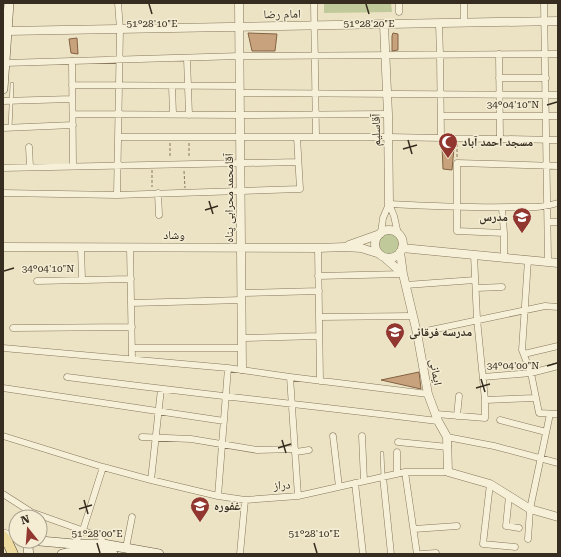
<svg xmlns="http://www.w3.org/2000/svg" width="561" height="557" viewBox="0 0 561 557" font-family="'Roboto Serif','Noto Naskh Arabic',serif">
	<rect width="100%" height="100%" fill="#ece3c5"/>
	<!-- green -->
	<path fill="#c0c999" d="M324,3H391L392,12L324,13Z
		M381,233H392L399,237L401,247L396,255C388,259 377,256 377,245C377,241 379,237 381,233Z"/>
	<!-- building -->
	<path fill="#c8a27d" stroke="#836243" d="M248,33L277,34L275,51H252Z
		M393,33L398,34V50L392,51V36Z
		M77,38L78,54L71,53L69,39Z
		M450,145L454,148L452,170L443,169L442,146Z
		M419,372L421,389L381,380Z"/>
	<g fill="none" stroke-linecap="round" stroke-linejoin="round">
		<defs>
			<path id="service" d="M10,128L12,84
				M382,453L383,477"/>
			<path id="minor" d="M314,3L316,137
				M464,3V23
				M544,3L548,261
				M399,12V3
				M439,24L440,55L441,138
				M499,54L500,139
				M187,58L189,115
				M72,61L73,166
				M5,63L240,56L558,54
				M499,78H546
				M72,85L240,86
				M172,86L173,114
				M240,93L558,95
				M3,101L72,99
				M73,114L240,115L388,114
				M441,116H558
				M3,128L73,125
				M118,137H388L558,140
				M29,147L30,167
				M3,168L298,162
				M3,193L117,195L300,189L297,137
				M158,193L159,215
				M117,195L120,29L118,3
				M389,204C430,206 471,208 512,207C528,207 543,208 558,203
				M389,204L394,216L398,234
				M502,208L504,233
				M548,222H558
				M381,233L383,218L389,204
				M81,247L82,280
				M130,247L132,358
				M318,248L320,381
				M504,257V233L457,231V163L558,166
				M528,260L522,350L531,373L539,413L558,414
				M318,276L403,274
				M37,281L131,279
				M406,285L475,280
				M476,288L502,287
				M242,293L319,291
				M131,303L242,300
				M319,317L413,316
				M13,328L132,327
				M417,333L545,306L558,307
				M242,338L319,336
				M3,348L228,368L290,377L428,394
				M132,348H242
				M524,354L558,346
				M67,377C190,393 314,406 438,421
				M290,377L298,496
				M483,377L531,373L558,366
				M3,388L224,421
				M485,400L535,398
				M436,414L485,418V400L477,319L474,255
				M457,416L459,396
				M500,420L546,432
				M3,436L103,467L151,480L218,496L245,500L298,496L405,472H448
				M333,436L339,487
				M362,436L364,481
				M142,437L191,439L257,450L295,449
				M447,437L494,446L558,463
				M398,442L448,447
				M296,452L309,450
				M397,452V474
				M405,472L417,554
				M383,477L391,554
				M151,480L161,389
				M355,483L363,554
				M490,484L483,544L515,547
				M3,494L31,512L101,537L103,544
				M218,496L228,368
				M509,496L506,526L519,528
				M414,529L457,526
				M528,539L530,509L550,414
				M74,544L83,530L103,467
				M126,548L132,517
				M240,554L245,500
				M421,554L436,553"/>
			<path id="tertiary" d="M239,3L242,369
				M384,25L388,114L389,204
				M7,31L558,21
				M375 244a14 14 0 1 1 28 0a14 14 0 1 1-28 0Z
				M349,245L380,234
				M3,247L318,248L345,247L361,248L377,253
				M402,248L558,263
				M385,258L403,274L400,252
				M403,274L417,333L428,394L438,421L447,437L448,472L490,484L530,509L558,517"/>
			<path id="secondary" d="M3,89L9,3
				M3,534L16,537
				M40,541L74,544H103L159,554
				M29,554L28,549L30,541
				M62,554C78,550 97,551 113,554"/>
			<path id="primary" d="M3,536L7,541L13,554"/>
		</defs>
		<!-- service casing -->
		<use href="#service" stroke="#86765c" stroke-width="4"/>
		<!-- minor casing -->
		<use href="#minor" stroke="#86765c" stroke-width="7"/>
		<!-- tertiary casing -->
		<use href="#tertiary" stroke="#86765c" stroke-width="9"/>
		<!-- secondary casing -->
		<use href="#secondary" stroke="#67573f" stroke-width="10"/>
		<!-- primary casing -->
		<use href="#primary" stroke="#544330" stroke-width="11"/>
		<!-- path -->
		<path stroke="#86765c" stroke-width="1" stroke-dasharray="3 2" stroke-linecap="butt" d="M170,143V158
			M189,143V158
			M457,144V157
			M152,170V187
			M184,171L185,188"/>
		<!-- service -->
		<use href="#service" stroke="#f7f0d8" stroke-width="3"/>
		<!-- minor -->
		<use href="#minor" stroke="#f7f0d8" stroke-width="6"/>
		<!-- tertiary -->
		<use href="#tertiary" stroke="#f7f0d8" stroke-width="8"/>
		<!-- secondary -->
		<use href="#secondary" stroke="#f7f0d8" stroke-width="9"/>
		<!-- primary -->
		<use href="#primary" stroke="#eddb9f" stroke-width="10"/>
	</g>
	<!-- ticks -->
	<path fill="none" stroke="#362c1f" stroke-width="1.5" d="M149,4L152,14M366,4L369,14M547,105L557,102M408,140L412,154M403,149L417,145M209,201L213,214M205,210L218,206M4,271L14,268M547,366L557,363M481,379L485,392M476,388L490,384M282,440L286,453M278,448L291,444M84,500L88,514M79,509L92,505M97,543L100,553M314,543L317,553"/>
	<!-- icons -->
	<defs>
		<symbol id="mosque-pin" viewBox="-11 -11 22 30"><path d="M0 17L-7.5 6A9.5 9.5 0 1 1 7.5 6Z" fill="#91372f" stroke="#f4edd4"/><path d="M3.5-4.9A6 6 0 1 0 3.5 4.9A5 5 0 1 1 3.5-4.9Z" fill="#fff"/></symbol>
		<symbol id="school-pin" viewBox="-11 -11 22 30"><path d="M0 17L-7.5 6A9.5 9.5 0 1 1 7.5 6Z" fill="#91372f" stroke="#f4edd4"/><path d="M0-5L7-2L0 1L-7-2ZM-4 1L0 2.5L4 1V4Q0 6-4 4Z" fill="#fff"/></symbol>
	</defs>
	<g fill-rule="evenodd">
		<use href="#mosque-pin" x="437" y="131" width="22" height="30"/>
		<use href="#school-pin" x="511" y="206" width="22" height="30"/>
		<use href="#school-pin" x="384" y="321" width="22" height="30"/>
		<use href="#school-pin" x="189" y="495" width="22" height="30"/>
	</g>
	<g text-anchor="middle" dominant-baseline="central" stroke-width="3" stroke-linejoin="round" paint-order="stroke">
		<!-- street labels -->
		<g font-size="12" fill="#362c1f" stroke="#f4edd4">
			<text transform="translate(282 14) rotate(-1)">امام رضا</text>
			<text transform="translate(376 130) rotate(-91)">آقاسلیم</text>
			<text transform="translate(229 198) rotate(-90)">آقامحمد محرابی پناه</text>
			<text x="174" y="235">وشاد</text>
			<text transform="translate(436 372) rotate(80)">ایمانی</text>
			<text transform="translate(282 485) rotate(-4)">دراز</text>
		</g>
		<!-- poi labels -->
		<g font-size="12" font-weight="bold" fill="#362c1f" stroke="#f4edd4" text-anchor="start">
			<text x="462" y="142">مسجد احمد آباد</text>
			<text x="508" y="217" text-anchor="end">مدرس</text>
			<text x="409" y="332">مدرسه فرقانی</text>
			<text x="214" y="506">غفوره</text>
		</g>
	</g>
	<g font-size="10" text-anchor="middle" fill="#362c1f" stroke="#f4edd4" stroke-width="3" stroke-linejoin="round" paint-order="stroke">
		<text x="152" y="27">51°28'10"E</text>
		<text x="369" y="27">51°28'20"E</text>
		<text x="513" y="108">34°04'10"N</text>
		<text x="48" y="272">34°04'10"N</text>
		<text x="513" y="369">34°04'00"N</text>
		<text x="97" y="537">51°28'00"E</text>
		<text x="314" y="537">51°28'10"E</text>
	</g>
	<!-- border -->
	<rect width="561" height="557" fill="none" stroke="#362c1f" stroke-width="8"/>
	<!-- north arrow -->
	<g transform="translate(28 529) rotate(343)"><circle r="19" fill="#f4edd4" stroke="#a8a08c"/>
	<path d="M0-3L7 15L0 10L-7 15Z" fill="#91372f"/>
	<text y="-6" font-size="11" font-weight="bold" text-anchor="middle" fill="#362c1f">N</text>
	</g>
</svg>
